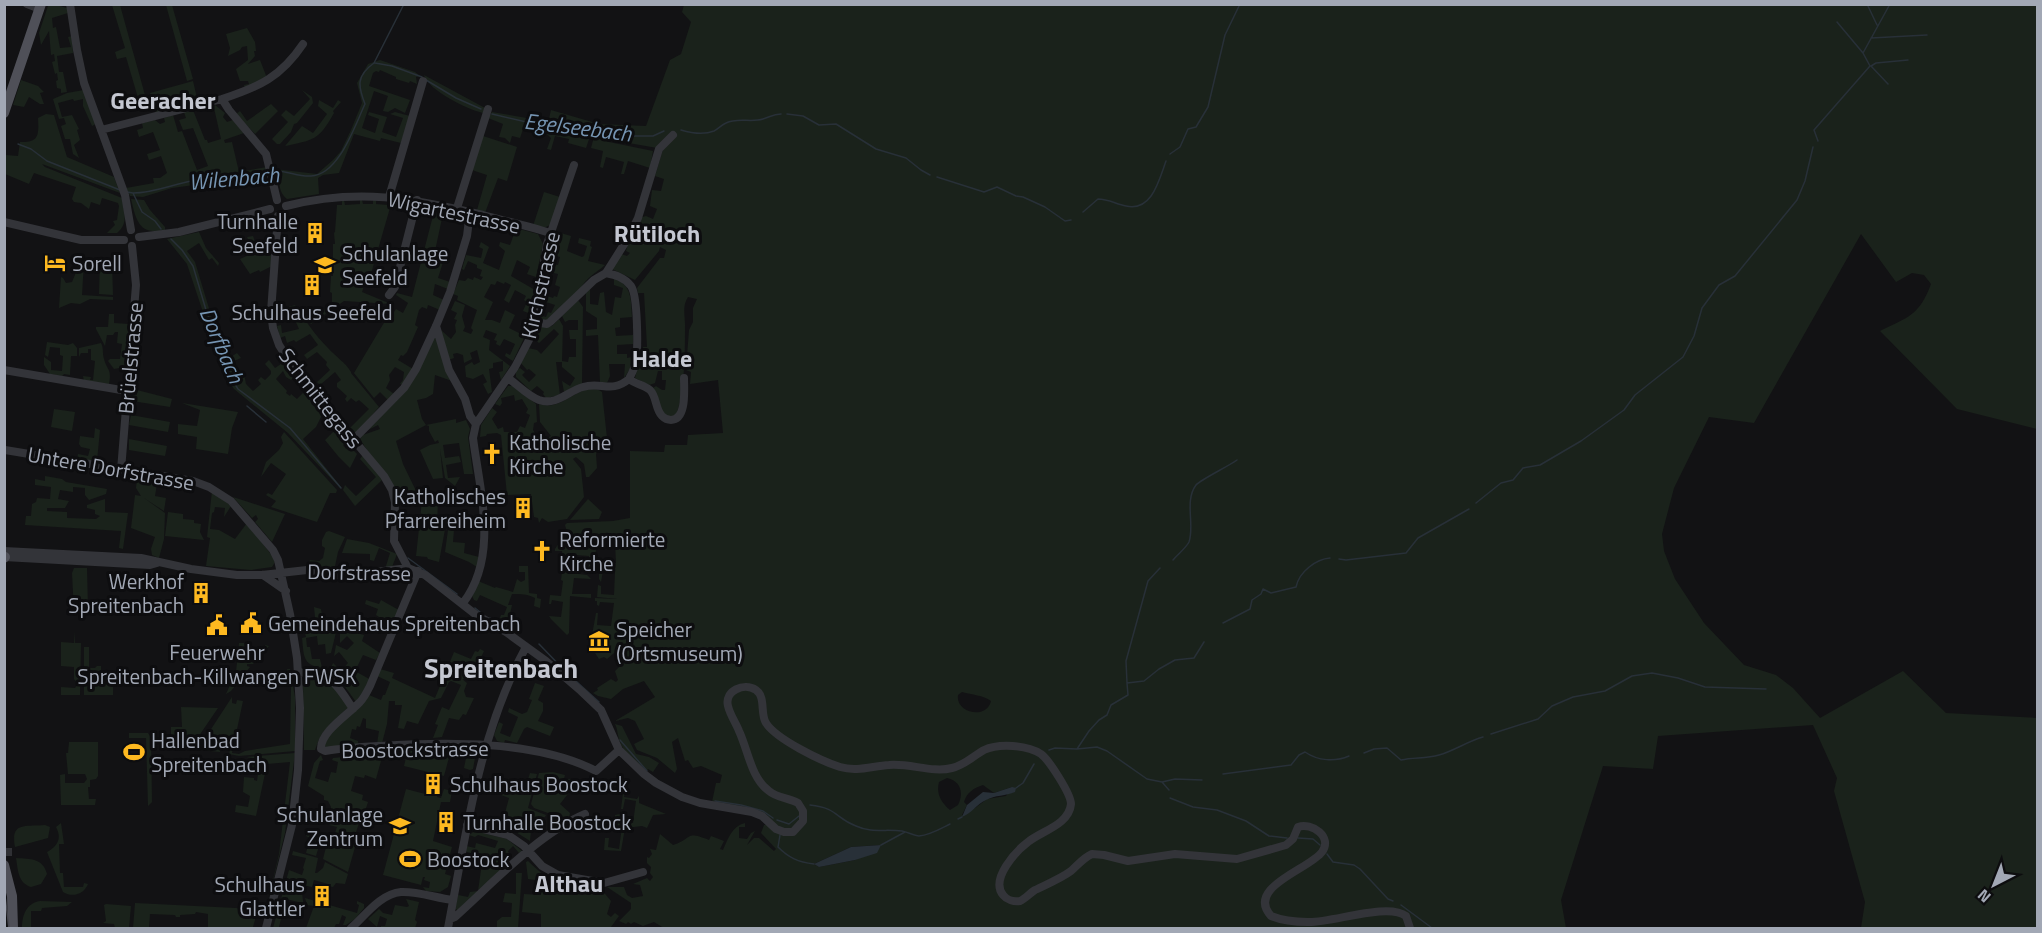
<svg xmlns="http://www.w3.org/2000/svg" width="2042" height="933" viewBox="0 0 2042 933" font-family="'Titillium Web',sans-serif">
	<rect width="100%" height="100%" fill="#121214"/>
	<!-- green -->
	<path fill="#1a221b" fill-rule="evenodd" d="M56,5L67,8L68,13L52,18L53,28L56,27L60,48L71,47L68,37L72,36L73,53L57,56L59,72H63L67,92L61,93V89L57,88L56,81L58,80L57,73L55,74L52,62L55,61L54,54L51,55L49,31L41,45L39,33L48,6Z
		M112,5H120L148,106L141,108L126,57L117,59L115,52L125,48Z
		M166,5H172L193,79L187,81Z
		M684,5H2037V429L1957,409L1880,331C1908,317 1919,316 1931,284L1924,275L1912,273L1896,282L1861,234L1754,423L1709,417L1674,488L1662,534L1664,551L1675,579L1704,623L1744,665L1776,675L1793,688L1820,718L1903,671L1946,713L2037,718V928H1861L1865,902L1834,791L1837,778L1813,725L1658,736L1653,769L1603,766L1561,900L1566,928H664L654,922L643,926L634,922L631,924L628,922L626,924L619,921L631,909V903L607,887H624L627,895L632,898L643,896L640,885L633,884L647,878L650,881L653,877L650,873L651,867L647,863V857L649,858L652,854L650,849L656,850L660,834L673,845C693,839 684,830 709,840L711,836L724,841L720,849L723,850C728,839 732,826 745,823V827H739V838L747,839L751,833L755,831L747,845L754,838H759L774,851L776,849L761,833L764,825H768L767,817L712,802L716,783H720L722,775L701,766L693,768L688,760L685,761L678,738L672,742L677,769L675,773L657,758L637,750L634,744L644,739L635,721L628,718L615,721L655,697L644,681L623,689L611,699L598,696L593,693L598,690L597,688L611,679L616,682L618,680L615,671L625,661L621,657L619,659L614,653L607,659L604,657L599,659L593,650V647L604,643L601,638L594,640V643L590,638L592,635L596,613H598L597,625L611,626L614,603L600,602L599,606L597,605V601H595V598L617,599L597,597L598,585L601,586V594L614,595L615,572L603,571L601,582L599,579V558H602L603,564L616,563L615,543H602V548L596,549L594,570L578,569L579,565L589,566V556L576,555L575,561L571,563L567,560H563L562,551H555V549L563,537L568,536L565,525L567,523L613,521L630,518V451L664,452L665,445H687L688,435L723,433L718,380L690,384L691,372L686,370L689,330L693,322V308L697,299L688,297C682,306 685,315 685,325C685,352 685,390 676,416L670,417L663,413L653,388L656,386L662,390H665L666,380H662V371H658L655,383L649,385L635,378L639,362H644L643,347H647L644,293H638L637,288L660,258H664L666,250L660,247L659,251L635,280L612,269L621,254L627,256L630,253L626,251L628,243L637,245L639,238L632,235L640,218L646,216L653,219L657,209L650,206L652,190L661,191L664,179L655,176L663,149L617,141L549,119L551,110L599,124L646,126L670,60L681,54L691,22L682,12ZM962,692C972,695 983,695 991,701C987,720 955,713 958,695ZM947,778C961,781 964,793 958,805L950,810C941,802 936,794 939,782ZM983,785L994,793L1012,787L1006,796L987,799L975,808L962,815L967,805L964,802C967,792 974,788 983,785ZM880,845L855,860L819,867L814,864L851,847Z
		M247,28L255,42L256,51H254L255,56L248,64L260,60L267,78L245,88L244,85L249,84L248,81H240L236,69L248,60L247,46L242,47L240,50L228,56L230,48L226,34Z
		M380,60L415,72L420,76L416,77L417,84L410,81L409,83L396,79V77L380,70L379,72L376,71L373,73L369,86L410,100L405,113L395,108L388,112L383,111L388,96L374,91L362,128L375,133L379,119L368,115L369,112L387,117L382,132L396,137L403,118L390,114L395,112L410,116L401,143L381,138L380,141L354,134L339,173L323,175L318,178L319,194L287,199C276,190 282,180 275,169L317,174L333,160L341,151L351,130L362,103L357,83L368,64Z
		M424,75L485,108L483,113C467,109 429,91 424,75Z
		M21,80L38,86L44,92L40,93L44,104H40L29,97L24,107L13,105Z
		M193,81L197,98L195,102L155,113L150,93Z
		M84,90L96,124L92,126L83,106V99L74,101L73,99L58,103L62,117L72,115L79,129L77,130L80,140L74,145L79,158L73,154L70,139H65L61,126L66,124L64,118L59,119L53,99L67,93Z
		M302,90L312,97L313,103L297,123L294,124L291,132L280,144H277L272,139L288,122L281,115L286,110L294,116L310,99Z
		M319,100L333,108L338,100L341,102L333,111L334,113C319,140 314,140 285,146L302,126L313,133L327,114L318,106Z
		M271,104L278,111L255,134L236,114L240,111L247,121Z
		M215,105L225,113L223,117L227,122L233,120L244,133L224,140L225,143L232,142L239,172L267,167L268,175L172,188L143,197L130,196L126,188L154,183L153,178H160L167,173L161,156L149,160L147,154L160,150L153,132L139,137L137,130L143,128L142,123L155,120L160,124L165,122L164,118L173,115L178,132L182,131L197,170L208,166L193,128L183,130L179,120L186,118L184,112L193,110L205,140H207L208,143L221,139L214,108L199,111L198,109Z
		M492,112L550,122L590,136L586,148L568,143L569,139L555,136L551,150L547,149L551,138L548,135L539,132L540,129L525,123L520,138L512,136L510,143L505,138L499,137L503,124L488,118Z
		M46,114L54,115L67,157L114,177L120,193L42,164L45,167L122,198C124,212 129,223 117,233H107L115,225L113,221L117,220L119,206L118,203L102,198L100,205L91,202L89,209L81,203L74,202L72,199L76,187L34,173L29,184L5,174L6,155L18,156L20,142C39,143 39,135 38,118Z
		M483,136L517,147L507,181L498,178L485,213L477,210L487,175L472,170Z
		M594,137L609,142L653,151L650,168L628,161L624,174H621L624,162L606,157L603,168L600,167L603,151L591,148Z
		M544,192L560,197L550,225L544,228L533,226Z
		M131,199L144,200L150,210L165,227V230C139,236 136,220 131,199Z
		M342,200H344L345,205L360,204V200H362L363,204H373V200H376V204L388,205L389,201H392L368,284L364,286L362,292L391,304L344,301L311,324L306,317L310,318L313,314L319,317L324,312L325,307L332,305V293L330,292L331,276H333V244H335L334,233L335,232L337,205H342Z
		M435,208L444,209L435,251L446,253L438,278L450,282L448,289L435,284L433,295L444,300L440,310L428,305L427,309L422,307L419,310L415,325L418,327L407,352L403,356L401,355L398,360L413,369L404,384H400L403,380L404,372L395,367L389,375L390,380L386,388L394,394L388,400L380,392L374,398L354,373L391,311L394,312L396,309L403,313L408,303L396,295L397,293L412,297Z
		M508,226L538,234L543,244L536,277L527,274L530,267L517,260L511,276L535,290L531,314L523,311L527,302L524,300L526,296L515,290L509,303L504,300L511,285L505,282L504,284L497,281L495,285L491,284L484,297L493,302L485,320H492L500,323L505,310L515,315L509,328L525,336L513,361L505,356L506,353L510,355L515,344L504,339L500,346L496,344L497,341L494,340L497,334L486,330L483,337L490,340L489,350L510,366L501,380L499,372L503,371V361L493,363V368L489,369L492,392L488,394L483,384L487,382L483,374L473,379L466,377L465,366L472,362L474,365L480,362L477,350L470,353L472,359L464,363L463,355L457,353L453,354L454,358L448,360L441,330L451,339L456,332L455,325L457,320L454,319L457,313L451,310L455,301L465,305L462,316L465,327L463,331L471,334L473,330L471,328L477,310L457,300L458,296L453,294L459,280L465,281L468,278L473,280L474,277L481,280L483,277L480,276L482,270L477,268V265L468,261L464,270L462,269L466,255L481,258L483,249L479,247L481,242L489,247L483,263L499,270L505,251L499,246L500,242L510,245L514,234L506,230Z
		M554,231L571,236L567,251L582,257L584,256L587,246L578,243L579,238L591,241L590,246L592,247L588,261L605,265C596,273 585,278 580,290L546,321L541,319L539,315L546,317L548,312L551,313L555,305L543,301L544,295L553,298L554,296L557,297L560,287L555,285L558,274L549,272V269L555,270V268L549,265L550,263L558,265L560,257L550,254L549,250Z
		M199,232L206,248L219,263L218,266L212,258L209,260L199,243L187,251L195,262L211,315L226,356L222,359L203,312L187,264L167,239Z
		M253,236L259,254L271,252L273,260L272,266L260,272L259,270L250,274L240,259L249,255L243,246L250,244L247,237Z
		M72,260L84,261L82,295L113,297V300L90,299L80,304L71,303L59,308L61,277L63,278L66,283L72,282L77,270Z
		M100,261L112,263L113,295L99,294Z
		M614,278C632,285 631,300 632,317L620,318V327L615,328L616,336L633,335V344L617,345V354H627V358L632,357L630,369L624,378L625,364H609L610,376L607,383L600,382L598,335L586,336V330L597,329V318L586,311V293L590,289V304L598,305L600,293L604,292L606,312L612,315L615,297L621,298L623,288L614,285Z
		M578,300L583,307L582,384L564,392L562,381L570,386L575,378L562,367V362H556L560,395L546,398L543,394L544,392L537,386L531,391L516,377V371L520,368L525,372L522,375L529,382L536,375L529,369L527,370L520,362L528,348L537,350L541,354L559,334L554,329L539,343L533,337L538,327L552,326L559,319L563,326L562,361L568,362L569,357H576V339H570L569,330H578V320H569L565,322L562,316Z
		M295,305C305,320 315,335 328,348C335,356 346,363 351,372V373L379,407L355,435L350,428L369,409L359,400L356,402L351,398L347,402L345,399L347,396L337,387V383L341,380L335,372L320,385L317,382L330,370L326,365L327,362L317,352L307,359L304,355L318,345L310,334L296,342L294,340L287,343L285,336L280,338L277,326L281,325L282,333L299,329L295,320L298,319L296,314L280,317L279,313L283,311L282,309Z
		M109,314H114V323L129,324L125,367L114,369L108,361L110,359H120L122,344L117,343L118,332H115L113,335H107L105,346L96,329V327H108Z
		M435,334L452,381L435,375L433,394L426,398L417,400L422,419L426,425L456,419V423L466,420L470,429L468,437L473,474H464L459,443L443,445L445,458L459,456L461,462L446,465L448,478L460,477L455,486L445,478L440,449L443,478L433,479L420,450L430,445L439,443L438,440L435,442L429,431V426L426,425L396,441L403,464L419,497L397,498L360,439L363,435L380,429L378,425L366,431L385,412Z
		M47,342L68,345L73,343L77,348V356H71L70,375L64,374L62,376L50,374L44,365V357L51,362V370L62,371L63,356L60,355V348L50,347L48,357L45,355Z
		M101,343C104,349 102,352 104,359C107,371 112,368 109,384L84,381L83,376L91,377L90,380H93L95,361L91,360V349H88V353H81L79,357V348Z
		M237,353L241,358L234,361L239,374L244,373L246,384L253,391L261,384L258,380L261,377L265,380L271,374V371L265,364L269,360L275,368L284,362L295,376L291,380L286,377L283,371L276,379L287,391L286,393L290,396L291,394L297,399L305,391L309,395L312,392L325,409L316,427L303,439L341,487L340,488L288,433L234,389L229,382L223,362Z
		M508,386H514L536,404L537,422L534,423L533,430L536,435H542L547,438L551,436L540,422L539,404C543,405 549,406 553,405C569,402 586,381 602,392L607,438L596,454L597,468L589,477H586L584,464L576,457L573,459L581,469L584,497L567,519L548,522L542,518L539,523L538,518L534,517L531,494L507,495L501,435L497,433L487,434L486,436L480,437L481,425L492,408L497,412L492,419L498,429L503,427L504,432H517L520,426L525,428L530,415L526,413L528,409L522,399L515,401L514,395L501,398L502,403L500,406L495,404Z
		M137,390L172,399L170,407L132,401V394L137,395Z
		M182,403L238,412L232,428L228,454L196,449L197,437L178,434V424L197,426L200,410Z
		M54,409L75,412L72,431L51,427Z
		M131,415L170,422L168,432L129,425Z
		M95,428L100,430L97,461L77,459L78,454L88,456L90,449L81,447L79,444L80,436L94,438Z
		M335,430L346,442L343,445L346,449L349,446L357,454L350,468L338,456L325,440Z
		M284,432L337,490L336,493H330L317,522L271,507L276,501L266,495L268,493L272,495L286,474L271,463L261,477L266,462L279,450L283,443L281,437Z
		M129,439L167,446L165,456L129,450Z
		M363,455L381,476L382,480L355,506L343,490L345,485L356,496L376,477L360,459Z
		M45,476L62,479L66,482L107,489L106,494L89,500L85,495V488L73,487V492L60,490L58,499L69,501L65,508H47V511L67,512V518L96,519L100,516L95,514V510L87,508V505L105,499V512L128,513L123,549L119,548L121,531L25,525L26,516H31L32,504L36,502L37,498L50,499L51,487L35,485V479L45,481Z
		M142,476L154,478L153,483L157,484L155,496L166,498L164,511L144,498L165,513L164,539L159,558L152,555L151,549L155,537L131,528L135,495L141,496L136,488L137,479Z
		M212,491L231,506L224,517L225,508L215,507L214,512L212,513L210,529L219,530L235,539L247,523L273,557L275,562L272,567L251,570L206,566L210,538L207,537Z
		M233,497L285,514L272,542L255,522L258,519L256,515L252,518Z
		M588,499L602,512L599,519L570,520Z
		M422,501L438,503L437,522L446,524L439,562L428,559L427,557L416,556Z
		M168,512L183,514V519L194,520V523L201,524L200,532L204,540L165,536Z
		M448,530H454L453,542L465,543L464,553L479,557L477,567L469,562L445,552Z
		M329,531L345,537L338,552L334,571L308,566L310,560L319,561L323,558L325,548L322,546V540L326,532Z
		M347,539L369,543L397,554L392,567H386V566L390,553L379,548L374,561L370,560V554L342,553Z
		M519,566H528L529,593L537,594V598L541,599L540,608L534,606L535,598C528,594 521,594 512,594L508,605H512L508,623L500,618L501,615H504L507,607L480,595L477,601L474,600L472,596L478,581L495,588L496,587L513,592L517,579L521,582L525,580V572H519Z
		M74,568H87L88,608L92,609L89,613H74L72,573Z
		M562,572L587,575L591,579L574,578L572,594H591V598L570,596L569,633L567,635L551,619L549,616L561,617L563,602L552,600L551,604H549L550,595L561,596L563,581L561,580Z
		M366,600L379,604L381,600L397,609L399,608L393,626L376,615L378,609L365,604Z
		M314,607L321,609L323,622L328,621L338,624L331,653L326,654L325,644L318,645L317,636L306,638L307,647H310L312,659H320L322,668C302,665 304,655 302,638L306,637L304,628L316,627Z
		M340,628L364,635L362,641L380,653L376,660L363,655L355,671L371,680L356,702L343,684L330,670L333,663L341,671L348,663L339,652L334,656L336,645L347,650L354,643L347,636L340,643Z
		M74,631L75,643H81L80,695H61V687L75,688L78,684L74,679V667L61,666V642L74,643Z
		M239,643H244L245,649H265V645L269,646L253,664H247V666L250,667L231,691L226,694L236,672Z
		M84,647H89V668H95L97,666H101V678H113V695H84Z
		M480,649L484,651L477,666L473,665L467,679H462L467,683L464,691L466,697L474,698L466,715L463,714L459,720L449,718L442,737L433,738L438,725L435,724L442,707L449,710L461,685L451,681L449,682L441,698L429,701L418,724L407,721L404,729L398,728L402,705H395V701H389L387,724L382,743L377,744L379,731L366,728V719L363,718L360,727L357,726L356,730L352,729L350,738L358,741V745L326,748L323,743L325,739L369,695L381,700L383,695H385L390,682L377,676L380,669L394,673L392,678L435,698L454,652L471,659L475,651L478,652Z
		M287,669H290L295,697V751L239,756L229,754L233,738L224,736L220,752L201,750L200,746L232,697V703L236,704L237,700L243,701L232,753L239,754L245,751L290,744L291,688Z
		M310,676L329,681L349,707C334,720 321,730 315,750H304L303,686L306,678Z
		M535,683L544,686L538,700L543,703V711L538,721L554,727L550,736L527,727L524,729L517,743L505,740L504,743L497,741L494,735L499,722L503,724L500,733L510,737L518,717L508,712L509,708L522,714L527,712L532,700L529,699Z
		M181,707L218,708L190,749H177L171,742V727H182Z
		M615,724L622,726L636,754L649,757L659,763L653,772L648,769L646,772C637,763 624,754 620,742C617,735 618,730 615,724Z
		M129,733H148L151,738L152,802L148,806L146,738H129Z
		M69,742H98V776L96,779L90,780V787H88L89,799H96L95,805H61L60,775L65,774V783H84L87,779L85,774H68L66,753H68Z
		M408,749H468L475,758L473,769L470,770L464,768L466,758L450,754L444,776L404,766Z
		M372,750H384L376,779L365,775L364,778L355,776L351,791L363,795L362,800L368,802L365,811L375,814L373,826L359,823L354,838L357,840L348,872L323,859L326,847L319,846L316,856L306,853L310,838L306,836L307,831L334,836L337,827L321,823L322,817H328L331,814V807L328,801L324,800V796L308,786L314,763L321,755L323,760L320,761L315,778L328,782L331,772L336,773L338,762L332,760L333,758L343,757L344,752L353,751L354,756H372Z
		M295,753L285,833L267,905L279,854L290,762L267,764L256,816L235,812L236,805L248,807L250,796L243,792L244,777L254,778V780L257,781L259,767L246,766L247,762L266,763L264,760L246,757Z
		M553,772L565,775L564,779H574L586,784L571,790L560,804L570,813L569,819L554,828L552,826L548,813L534,808L531,804L539,773Z
		M530,773L537,774L528,808L546,815L545,817H536L534,831L531,830L530,841L511,829L515,821L505,818V813L509,798L501,795L506,779L514,780L511,791L523,795Z
		M431,787L439,789L437,797L441,798L444,789L452,791L450,802H441L433,841L452,847L445,874L451,876L448,887L440,892L426,891L423,887L429,888L430,882L424,880L425,877H423L421,885L383,875L406,789L429,795Z
		M623,793H625L624,797L637,799L639,796V803L666,814L653,815L647,828L642,826L625,828L621,851L604,850L605,838H609L608,847L619,849L622,827L609,825L610,821H614L615,815L620,814L621,811H623L621,822L633,823L636,801L625,799L623,809H621Z
		M61,823L64,844H59L60,873H63L64,887H83L84,883L88,884C84,894 73,898 63,892L47,852C58,846 62,838 56,827Z
		M45,825L50,827L48,838L15,847C10,821 26,827 45,825Z
		M475,831L507,839L522,851L519,853L513,846L508,851L509,854L506,857L511,864L458,910L455,909L458,895L468,897L470,892L478,891L483,856L467,852L465,851L466,846L475,848L476,843L495,848L498,841L478,835L475,837L469,835Z
		M293,851L318,858L315,873H317L323,868L325,862L348,874L345,884L336,883L333,887L328,886V884L314,880L312,887L303,885L302,893L304,908L302,903L286,899L279,927L281,928H273L289,870L302,875L304,869L303,868L306,858L292,855Z
		M16,858C31,859 43,858 47,874L41,884L31,887C18,883 18,870 16,858Z
		M528,861C556,888 562,886 600,888L611,901L607,914L611,917L615,913L619,916L611,927L605,928H541V914L522,912L524,894L541,895L542,881L528,879L526,862Z
		M516,873H522L518,928L497,927V921L502,917H511L512,903L503,902L505,893L516,894Z
		M305,898L357,913L359,905L357,904V901L364,904V908L355,919L346,925H343L346,917L342,915L339,924H336L334,928H306L314,906L307,905Z
		M406,899L419,902L415,920L417,922L415,928H381V926H385L387,919L380,916L377,927L368,919L379,909L383,913L392,915L395,905L407,907L409,906Z
		M40,901L72,902L67,906L42,908L41,911H31V927L91,928H22C22,916 26,903 40,901Z
		M135,903L258,909L253,927L251,928H208V914L196,912L195,914L180,915V917H176L175,915L150,914L149,928H133Z
		M106,904L131,906L129,928H115L114,924L103,923L106,921L104,905Z"/>
	<!-- water -->
	<path fill="#283038" d="M1012,787L1016,788L1015,792C1006,796 995,795 986,800C977,804 972,813 962,817L967,805L983,792L994,793Z
		M881,845L877,853L855,860L819,867L814,864L851,847Z"/>
	<g fill="none" stroke-linecap="round" stroke-linejoin="round">
		<!-- stream -->
		<path stroke="#283038" stroke-width="1.5" d="M1867,4L1877,25
			M1890,5L1901,4
			M1837,22L1863,53L1870,66H1871L1888,84
			M1871,38L1927,35
			M1863,53L1890,4
			M375,63L392,66L422,77
			M1871,66L1876,63L1908,60
			M426,80L456,98L481,109
			M492,114L548,127L572,123L584,127L628,136H653L664,131
			M787,114L803,116L819,125L836,124L876,149L906,158L921,170L930,175
			M681,130C691,133 704,135 714,131C718,129 721,125 726,123C738,117 751,123 763,119C770,117 773,114 781,114
			M1818,141L1814,130L1870,66
			M18,144L31,149L47,161L120,190
			M1170,154L1180,147L1188,129L1196,127L1208,107L1225,35L1240,4
			M274,171C286,170 298,177 311,176C339,175 355,125 365,104C358,86 356,76 374,63L404,4
			M937,177L984,192L997,187L1016,196L1023,197L1045,207L1065,221L1071,220
			M127,192L133,193L142,212L155,221L161,229
			M133,193C155,193 175,183 197,180C221,176 242,177 266,172
			M1083,212L1098,199C1108,199 1116,204 1126,206C1152,212 1159,180 1166,161
			M171,239L182,250L193,266L206,310L230,376L238,389L290,428L341,488
			M247,406L266,422
			M1476,503L1501,483L1513,480L1523,468L1540,465L1581,441L1624,410L1635,395L1683,357L1694,336L1702,308L1719,285L1735,276L1797,200L1805,181L1813,147
			M408,558L457,594
			M1339,559L1346,560L1406,553L1418,538L1469,509
			M1173,560C1177,555 1186,548 1189,542C1195,525 1184,501 1196,485C1200,480 1229,466 1237,460
			M475,608L480,612
			M490,618L513,631
			M1223,623L1250,609L1252,600L1261,594L1263,589L1271,593L1296,587C1299,572 1316,559 1330,558
			M539,644L567,673L599,702
			M1127,683L1126,661L1148,581L1160,568
			M1491,734L1538,719L1552,706L1573,697L1605,691L1632,676L1652,673L1678,678L1705,687L1766,689
			M620,740L647,771
			M1077,749L1089,731L1099,720L1107,715L1111,705L1128,695L1127,683L1144,681L1159,669L1175,660L1194,658L1204,642
			M1049,750L1055,748L1077,749L1097,747L1107,751L1147,779L1162,782L1175,779L1202,780
			M1364,753L1374,749L1387,748L1401,760C1414,757 1426,759 1439,755C1454,751 1468,741 1483,737
			M1223,774L1291,765L1299,755L1305,752C1318,761 1335,762 1349,756
			M1162,782L1169,790
			M1016,788L1023,783L1034,764
			M1170,798L1193,807L1217,810L1246,821L1269,836L1287,838
			M715,801L741,805L763,811L773,818
			M810,805C838,808 835,818 856,826C871,833 886,829 902,831C908,832 914,836 919,836C930,835 940,829 950,824
			M958,819L962,817
			M777,820L789,824L799,816
			M780,835L778,847C789,858 798,862 814,864
			M1298,838L1313,839L1320,845
			M881,845L905,832
			M1327,854L1333,862L1354,865L1360,869L1388,899L1393,901
			M1401,905L1432,928"/>
		<!-- minor-tunnel -->
		<path stroke="#2f3034" stroke-width="8" stroke-dasharray="8 4" stroke-linecap="butt" d="M4,852H16"/>
		<!-- minor -->
		<path stroke="#333439" stroke-width="8" d="M27,4L40,9
			M70,4L77,50L84,83L125,195L131,230
			M222,99C259,87 281,77 303,44
			M101,130L222,99L229,110L266,154L277,200
			M389,197L423,81
			M286,206C357,188 413,198 483,215C505,221 528,226 550,233
			M457,208L488,109
			M278,216L271,312L273,328L279,345L295,370L384,476L392,490L395,502L394,541L408,568
			M4,222L81,240H124
			M139,237L179,232L270,209
			M606,273C615,275 624,277 631,286C638,296 638,348 636,361C635,368 632,373 629,379
			M389,295L395,287L417,200
			M534,322L547,324L550,322L594,280L606,273L628,238L638,218L659,149L673,135
			M436,326L449,370L465,399L470,416L476,424
			M4,370L127,391
			M508,378C518,385 528,396 539,400C557,406 568,391 583,387C601,381 611,394 629,379C635,384 644,385 650,390C657,397 655,409 662,416C664,418 668,420 671,420C687,420 684,389 684,378
			M354,439L404,388L416,369L436,326L450,292L467,236L470,212
			M5,450L193,481L209,487L231,501L273,550L278,560L290,614L297,658L300,708L298,770L292,825L266,928
			M121,470L136,285L132,246
			M4,551L141,558L191,569L237,575H262L307,570L343,576L408,568L425,575L475,614L506,632L546,661L581,691L601,710L619,750L644,774L656,783L682,797L700,803L752,812L762,816L776,829L784,832H793L803,821V811L798,803C789,798 777,798 769,791C751,778 748,750 739,731C736,723 730,715 728,706C724,691 744,682 756,690C766,697 760,714 766,723C776,739 821,761 840,767C857,772 872,766 889,765C910,763 932,773 952,768C965,765 973,756 984,750C999,743 1027,745 1041,754C1049,760 1071,794 1071,804C1069,825 1041,831 1028,842C1016,851 990,879 1003,895C1007,900 1014,902 1020,901C1025,899 1030,893 1035,890C1047,884 1060,879 1071,871C1078,865 1083,858 1092,854L1104,855L1128,861L1175,854L1237,859L1286,845L1293,839L1298,827C1312,822 1333,837 1322,852C1310,869 1245,887 1271,916C1281,920 1297,922 1308,922C1332,923 1388,902 1406,916L1410,928
			M4,557L150,565L157,563
			M418,571L370,686C367,692 364,698 360,702C349,714 320,732 321,749L325,751C343,748 362,747 380,746C445,742 537,740 596,771L619,750
			M263,575L286,591
			M463,603C499,556 480,492 473,438L476,424L515,367L529,340L536,312L547,244L574,165
			M298,673C329,669 338,686 353,709
			M467,825L508,835L524,846L542,866L558,875L604,883L643,872
			M450,919L455,917C493,883 538,834 585,814
			M351,928C365,916 380,894 401,892C417,891 436,898 453,900
			M448,928C466,834 479,733 526,647"/>
		<!-- major -->
		<path stroke="#4f5058" stroke-width="10" d="M4,113L41,4
			M4,558L5,557
			M4,865L12,896L13,928"/>
		<!-- tram -->
		<path stroke="#46474e" stroke-width="1.5" d="M4,888L9,928"/>
	</g>
	<!-- icons -->
	<defs>
		<symbol id="building-bare" viewBox="-9 -9 18 18"><path d="M-4-6H4V6H1V3H-1V6H-4ZM-2.5-4.3h1.7v1.8h-1.7ZM.8-4.3h1.7v1.8H.8ZM-2.5-1h1.7V.8h-1.7ZM.8-1h1.7V.8H.8Z" fill="#feb920" stroke="#0d0d0f" stroke-width="2.5" paint-order="stroke"/></symbol>
		<symbol id="hotel-bare" viewBox="-9 -9 18 18"><path d="M-6-4.5h1.5V1H6V5H4.5V3h-9V5H-6ZM-4 0a1.8 1.8 0 1 1 3.6 0ZM.5 0V-2.5h3Q6-2.5 6 0Z" fill="#feb920" stroke="#0d0d0f" stroke-width="2.5" paint-order="stroke"/></symbol>
		<symbol id="school-bare" viewBox="-9 -9 18 18"><path d="M0-5L7-2L0 1L-7-2ZM-4 1L0 2.5L4 1V4Q0 6-4 4Z" fill="#feb920" stroke="#0d0d0f" stroke-width="2.5" paint-order="stroke"/></symbol>
		<symbol id="church-bare" viewBox="-9 -9 18 18"><path d="M-1.2-6h2.4v3.5h3.3v2.4h-3.3V6h-2.4V-.1h-3.3v-2.4h3.3Z" fill="#feb920" stroke="#0d0d0f" stroke-width="2.5" paint-order="stroke"/></symbol>
		<symbol id="civic-bare" viewBox="-9 -9 18 18"><path d="M-.6-6.5H3V-4.5H.6V-3L4-1V1h2V6H-6V1h2V-1L-.6-3ZM-1.2 2.5V6h2.4V2.5Z" fill="#feb920" stroke="#0d0d0f" stroke-width="2.5" paint-order="stroke"/></symbol>
		<symbol id="museum-bare" viewBox="-9 -9 18 18"><path d="M0-6L6-3V-2H-6V-3ZM-5-1h2V3h-2ZM-1-1h2V3h-2ZM3-1h2V3H3ZM-6 4H6V6H-6Z" fill="#feb920" stroke="#0d0d0f" stroke-width="2.5" paint-order="stroke"/></symbol>
		<symbol id="stadium-bare" viewBox="-9 -9 18 18"><path d="M0-5a6.5 5 0 1 0 0 10a6.5 5 0 1 0 0-10ZM-3.5-1.8h7v3.6h-7Z" fill="#feb920" stroke="#0d0d0f" stroke-width="2.5" paint-order="stroke"/></symbol>
	</defs>
	<g fill-rule="evenodd">
		<use href="#building-bare" x="300" y="218" width="30" height="30"/>
		<use href="#hotel-bare" x="40" y="248" width="30" height="30"/>
		<use href="#school-bare" x="310" y="250" width="30" height="30"/>
		<use href="#building-bare" x="297" y="270" width="30" height="30"/>
		<use href="#church-bare" x="477" y="439" width="30" height="30"/>
		<use href="#building-bare" x="508" y="493" width="30" height="30"/>
		<use href="#church-bare" x="527" y="536" width="30" height="30"/>
		<use href="#building-bare" x="186" y="578" width="30" height="30"/>
		<use href="#civic-bare" x="236" y="608" width="30" height="30"/>
		<use href="#civic-bare" x="202" y="610" width="30" height="30"/>
		<use href="#museum-bare" x="584" y="626" width="30" height="30"/>
		<use href="#stadium-bare" x="119" y="737" width="30" height="30"/>
		<use href="#building-bare" x="418" y="769" width="30" height="30"/>
		<use href="#building-bare" x="431" y="807" width="30" height="30"/>
		<use href="#school-bare" x="385" y="811" width="30" height="30"/>
		<use href="#stadium-bare" x="395" y="844" width="30" height="30"/>
		<use href="#building-bare" x="307" y="881" width="30" height="30"/>
	</g>
	<g text-anchor="middle" dominant-baseline="central" stroke-width="6" stroke-linejoin="round" paint-order="stroke">
		<!-- street labels -->
		<g font-size="21" fill="#a2a8b5" stroke="#0d0d0f">
			<text transform="translate(454 212) rotate(12)">Wigartestrasse</text>
			<text transform="translate(540 285) rotate(-77)">Kirchstrasse</text>
			<text transform="translate(130 358) rotate(-85)">Brüelstrasse</text>
			<text transform="translate(321 398) rotate(52)">Schmittegass</text>
			<text transform="translate(111 468) rotate(10)">Untere Dorfstrasse</text>
			<text transform="translate(359 572) rotate(1)">Dorfstrasse</text>
			<text transform="translate(415 749) rotate(-1)">Boostockstrasse</text>
		</g>
		<!-- poi labels -->
		<g font-size="21" fill="#a2a8b5" stroke="#0d0d0f" text-anchor="start">
			<text x="298" y="221" text-anchor="end">Turnhalle<tspan x="298" dy="24">Seefeld</tspan></text>
			<text x="342" y="253">Schulanlage<tspan x="342" dy="24">Seefeld</tspan></text>
			<text x="72" y="263">Sorell</text>
			<text x="312" y="312" text-anchor="middle">Schulhaus Seefeld</text>
			<text x="509" y="442">Katholische<tspan x="509" dy="24">Kirche</tspan></text>
			<text x="506" y="496" text-anchor="end">Katholisches<tspan x="506" dy="24">Pfarrereiheim</tspan></text>
			<text x="559" y="539">Reformierte<tspan x="559" dy="24">Kirche</tspan></text>
			<text x="184" y="581" text-anchor="end">Werkhof<tspan x="184" dy="24">Spreitenbach</tspan></text>
			<text x="268" y="623">Gemeindehaus Spreitenbach</text>
			<text x="616" y="629">Speicher<tspan x="616" dy="24">(Ortsmuseum)</tspan></text>
			<text x="217" y="652" text-anchor="middle">Feuerwehr<tspan x="217" dy="24">Spreitenbach-Killwangen FWSK</tspan></text>
			<text x="151" y="740">Hallenbad<tspan x="151" dy="24">Spreitenbach</tspan></text>
			<text x="450" y="784">Schulhaus Boostock</text>
			<text x="383" y="814" text-anchor="end">Schulanlage<tspan x="383" dy="24">Zentrum</tspan></text>
			<text x="463" y="822">Turnhalle Boostock</text>
			<text x="427" y="859">Boostock</text>
			<text x="305" y="884" text-anchor="end">Schulhaus<tspan x="305" dy="24">Glattler</tspan></text>
		</g>
		<!-- water labels -->
		<g font-size="22" font-style="italic" fill="#7695b3" stroke="#0d0d0f">
			<text transform="translate(578 127) rotate(7)">Egelseebach</text>
			<text transform="translate(234 178) rotate(-5)">Wilenbach</text>
			<text transform="translate(222 345) rotate(67)">Dorfbach</text>
		</g>
		<!-- quarter labels -->
		<g font-size="24" font-weight="bold" fill="#c4c7d1" stroke="#0d0d0f">
			<text x="163" y="100">Geeracher</text>
			<text x="657" y="233">Rütiloch</text>
			<text x="662" y="358">Halde</text>
			<text x="569" y="883">Althau</text>
		</g>
		<!-- district labels -->
		<g font-size="27" font-weight="bold" fill="#c4c7d1" stroke="#0d0d0f">
			<text x="501" y="667">Spreitenbach</text>
		</g>
	</g>
	<!-- border -->
	<rect width="2042" height="933" fill="none" stroke="#a2a8b5" stroke-width="12"/>
	<!-- north arrow -->
	<g transform="translate(1994 885) rotate(222)" stroke="#0d0d0f" stroke-width="4.5" paint-order="stroke">
	<path d="M0-4.5L10 22L0 15L-10 22Z" fill="#a2a8b5"/>
	<text y="-9" font-size="16" font-weight="bold" text-anchor="middle" fill="#a2a8b5">N</text>
	</g>
</svg>
